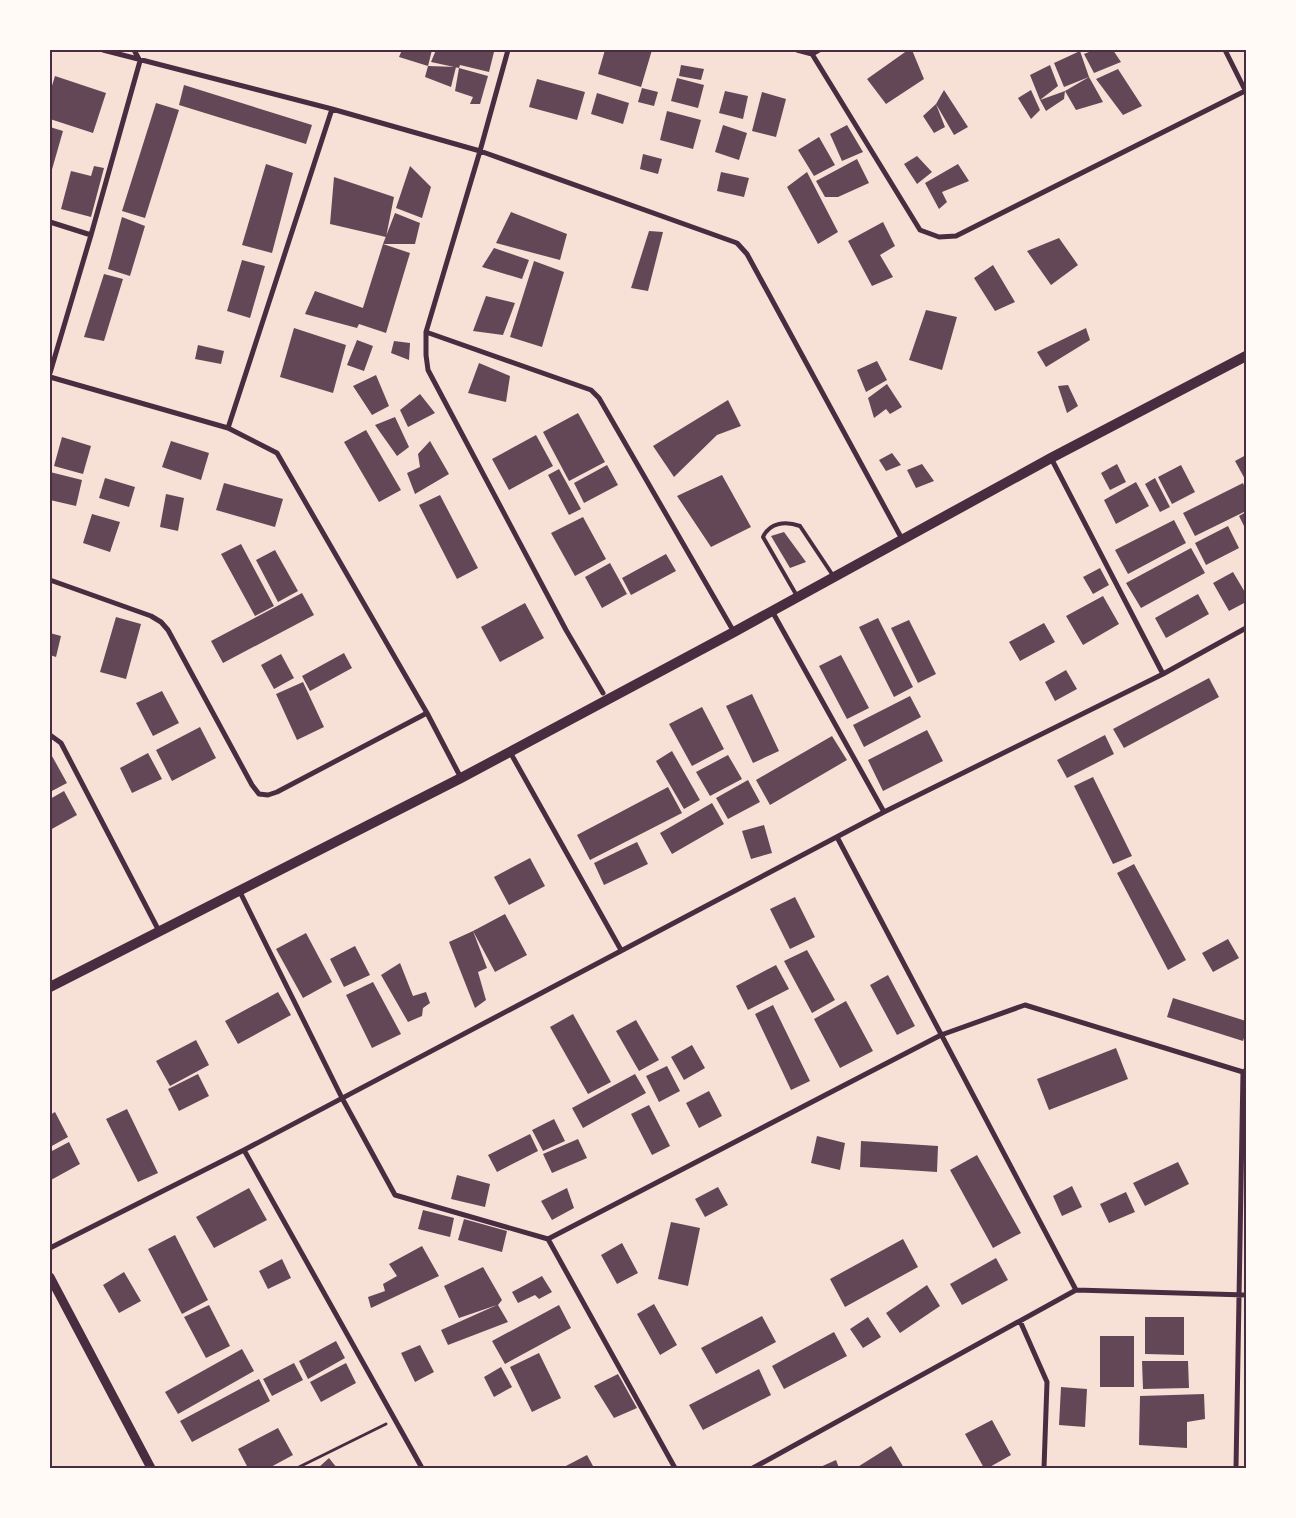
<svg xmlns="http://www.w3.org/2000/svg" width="1296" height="1518" viewBox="0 0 1296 1518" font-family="Signika,sans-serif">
	<rect width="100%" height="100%" fill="#f7e1d7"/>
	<!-- building -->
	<path fill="#644757" d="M402,50H432L428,66L399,57Z
		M436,50H484L494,52L489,72L460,65L459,68L488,76L480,104H470L473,97L455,91L459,68L431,62Z
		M605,50H652L641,87L598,74Z
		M908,50H912L924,79L886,104L867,79Z
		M1094,50H1113L1121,62L1094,73L1084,54Z
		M1080,51L1089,77L1103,102L1076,110L1065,91L1064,99L1046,111L1040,100L1030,75L1050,65L1058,86L1040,100L1065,91L1089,77L1064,87L1054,63Z
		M681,65L704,69L701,80L679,76Z
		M428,66L456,67L451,87L425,77Z
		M1118,69L1142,106L1123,115L1096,79Z
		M55,76L106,93L93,133L50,119V92Z
		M677,78L704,85L698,108L671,101Z
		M537,79L585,92L577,120L529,107Z
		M184,85L312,125L306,144L179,105Z
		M642,88L658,92L654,106L638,102Z
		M944,90L968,127L954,135L936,104Z
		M1031,90L1040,110L1031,119L1018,98Z
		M725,91L748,96L743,119L719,113Z
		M762,92L786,99L776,137L752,131Z
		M597,93L629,103L623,124L591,114Z
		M156,103L179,110L145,218L122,211Z
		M936,104L945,127L934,133L923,116Z
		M667,111L701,120L693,149L660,140Z
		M723,125L747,133L739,160L715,152Z
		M847,125L863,152L842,161L830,134Z
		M50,127L63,131L51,173H50Z
		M819,137L835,165L814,176L798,150Z
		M643,154L662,159L658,174L640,169Z
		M917,156L932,172L917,184L904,164Z
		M857,159L869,183L838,197H825L816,181Z
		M266,164L293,173L272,253L242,245Z
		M958,164L969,181L942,192L947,202L939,209L925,183Z
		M94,166L104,168L91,217L61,209L71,171L91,176Z
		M410,166L431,187L422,218L396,208Z
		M721,172L749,178L744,197L717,191Z
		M807,172L838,232L818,244L787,187Z
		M334,177L394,197L386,237L330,224Z
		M511,212L567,234L560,260L496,243Z
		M395,213L420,223L415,244H383L410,253L386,333L359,324L357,328L305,314L315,291L363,308L361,314L383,244Z
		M122,217L145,226L130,276L108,269Z
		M883,222L895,246L880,255L893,277L872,286L848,241Z
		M649,231L663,232L648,291L631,288Z
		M1059,238L1078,265L1051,285L1027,251Z
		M494,248L529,260L522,279L482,267Z
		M242,260L265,266L250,318L227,311Z
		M534,261L564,272L542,347L510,337Z
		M993,265L1015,302L995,311L974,278Z
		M104,274L123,279L104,341L84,337Z
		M486,296L515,303L503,335L473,331Z
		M926,310L957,317L942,370L909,360Z
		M294,328L346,345L333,393L280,377Z
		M1086,328L1090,340L1046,367L1037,352Z
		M357,340L373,346L364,371L347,365Z
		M394,341L410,343L409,360L391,353Z
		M198,345L224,351L221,364L195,359Z
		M877,361L887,380L866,392L857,370Z
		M479,363L510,376L506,402L468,393Z
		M376,375L389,406L372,415L353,386Z
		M887,384L902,407L890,414L886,409L874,418L868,398Z
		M1068,385L1078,406L1067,413L1058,386Z
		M420,394L435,413L408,427L400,410Z
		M728,400L741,426L717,435L674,477L653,446Z
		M578,413L605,462L569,481L543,432Z
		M395,417L409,447L397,456L375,425Z
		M366,430L401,490L379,502L344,442Z
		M536,435L553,466L509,490L492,459Z
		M62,437L91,446L83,474L54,466Z
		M171,441L209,453L201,480L162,467Z
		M430,441L449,474L415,494L407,473L420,467L418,454Z
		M892,453L901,465L886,471L879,460Z
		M1246,455V481L1235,461Z
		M922,464L934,481L916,488L907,470Z
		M1117,464L1126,482L1110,490L1101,473Z
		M607,465L618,485L584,503L574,483Z
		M1181,465L1195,492L1172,504L1158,477Z
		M559,469L581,509L569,515L548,475Z
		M50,472L82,480L76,506L50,500Z
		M722,475L751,527L711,547L677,496Z
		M105,478L135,487L129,507L99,498Z
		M1155,478L1170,507L1160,512L1145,484Z
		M1136,482L1149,506L1116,524L1104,500Z
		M224,483L283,499L275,527L216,510Z
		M1243,483L1246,490V511L1195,536L1183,513Z
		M166,494L184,498L178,531L160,527Z
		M440,495L478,568L457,579L419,505Z
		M1246,512V530L1239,516Z
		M92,514L120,522L110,552L83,543Z
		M583,517L606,559L575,576L551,533Z
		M1174,520L1186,543L1128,574L1115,550Z
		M1228,526L1239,548L1206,565L1195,543Z
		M784,532L806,562L790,568L771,536Z
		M241,544L274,606L255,616L221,554Z
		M1191,548L1205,573L1141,608L1126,583Z
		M275,550L298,591L278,602L256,560Z
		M666,554L676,571L631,595L622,578Z
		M610,563L627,594L602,608L585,577Z
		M1100,568L1109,585L1093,594L1083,577Z
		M1233,572L1246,594V602L1229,611L1213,583Z
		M302,593L314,615L223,663L211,641Z
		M1198,594L1209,614L1166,638L1155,618Z
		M1103,596L1119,624L1083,645L1066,616Z
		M525,603L544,638L500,662L481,627Z
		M116,617L141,624L126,679L100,672Z
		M878,618L913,687L894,697L859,627Z
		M909,620L936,674L918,683L891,628Z
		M1044,623L1055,642L1020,661L1009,642Z
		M50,633L61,636L56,657L50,655Z
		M344,653L352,668L310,691L302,676Z
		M281,654L294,678L274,689L261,665Z
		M841,655L869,708L847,719L819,666Z
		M1066,670L1077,689L1055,701L1045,682Z
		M1209,678L1219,697L1124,748L1113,729Z
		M303,682L324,727L297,740L276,694Z
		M162,691L179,723L153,736L136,703Z
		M752,694L779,751L753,763L726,706Z
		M910,696L921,717L864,747L853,725Z
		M702,707L724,749L692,766L669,724Z
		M200,727L216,758L172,781L156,750Z
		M927,730L943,761L883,791L868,760Z
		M1105,735L1114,754L1067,778L1057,760Z
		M832,736L847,760L770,805L756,780Z
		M672,751L700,800L684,809L656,761Z
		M148,753L162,779L132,793L120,768Z
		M728,755L742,779L710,796L696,772Z
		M52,756L67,783L50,792V757Z
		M1093,777L1132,856L1113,864L1074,786Z
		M748,780L760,802L728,819L716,798Z
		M668,787L682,813L590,860L577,835Z
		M64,791L77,815L50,830V799Z
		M712,803L724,824L672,854L660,833Z
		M764,825L772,853L751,859L742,831Z
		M637,842L648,864L604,885L594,863Z
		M530,858L545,886L509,905L494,877Z
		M1134,864L1186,960L1168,970L1117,873Z
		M795,897L815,937L790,949L770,909Z
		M505,914L527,955L495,972L473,931Z
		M473,931L487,968L478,972L486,1000L475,1008L449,942Z
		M306,933L332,982L303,998L276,949Z
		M1228,939L1239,958L1213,972L1202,953Z
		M355,946L370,975L344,987L330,959Z
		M807,950L835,1000L812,1013L784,961Z
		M400,963L413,996L426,992L430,1003L423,1008L422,1016L408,1022L381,975Z
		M776,965L789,989L748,1010L736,986Z
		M888,975L915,1026L897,1035L870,985Z
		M373,982L401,1034L372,1048L346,995Z
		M278,992L291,1015L238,1044L225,1021Z
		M1173,998L1246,1021V1032L1243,1041L1167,1017Z
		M846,1001L873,1051L840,1068L814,1019Z
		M773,1005L810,1081L791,1090L755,1014Z
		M573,1014L611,1082L588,1094L550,1027Z
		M636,1020L659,1060L639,1071L616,1031Z
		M196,1040L209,1065L170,1086L156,1061Z
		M692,1045L705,1068L684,1080L671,1057Z
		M1116,1048L1128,1079L1049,1110L1037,1079Z
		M667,1066L680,1091L659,1102L646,1076Z
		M198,1074L209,1096L179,1111L168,1089Z
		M635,1074L646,1093L583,1128L572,1108Z
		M709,1091L722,1116L699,1128L686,1103Z
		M649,1105L670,1146L652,1155L631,1114Z
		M127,1109L158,1173L138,1182L106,1119Z
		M55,1112L68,1137L50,1147V1115Z
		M554,1119L565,1141L543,1151L532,1130Z
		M530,1134L538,1151L497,1172L488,1155Z
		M817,1136L845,1143L840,1170L811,1163Z
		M578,1139L587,1158L552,1173L543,1154Z
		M861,1141L938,1146L937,1172L860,1167Z
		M69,1142L80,1164L51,1180L50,1152Z
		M977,1155L1021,1233L993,1248L950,1170Z
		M1178,1162L1189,1184L1145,1206L1133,1183Z
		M457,1175L490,1184L485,1207L451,1199Z
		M1072,1186L1082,1207L1062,1216L1053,1196Z
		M718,1187L728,1205L705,1217L695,1199Z
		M249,1188L267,1220L214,1248L196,1217Z
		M567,1188L574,1208L552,1220L541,1201Z
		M1126,1192L1135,1212L1109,1223L1100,1204Z
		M423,1210L454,1218L450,1237L418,1229Z
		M464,1219L507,1231L502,1252L458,1240Z
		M671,1222L700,1228L688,1286L658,1279Z
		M175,1235L208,1300L182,1314L148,1249Z
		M903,1239L918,1267L845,1307L830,1279Z
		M622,1243L638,1273L617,1284L601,1255Z
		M422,1246L439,1276L371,1308L368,1297L385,1291L383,1284L397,1276L389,1264Z
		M996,1258L1008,1280L962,1305L950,1284Z
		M282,1259L291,1278L268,1289L259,1271Z
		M483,1267L502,1300L498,1305L508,1322L448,1345L441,1330L497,1305L459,1318L444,1286Z
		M124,1272L141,1301L119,1313L103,1285Z
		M542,1276L552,1292L539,1299L535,1295L518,1303L512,1292Z
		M927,1285L940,1306L900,1333L886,1313Z
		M654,1304L677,1345L660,1355L637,1314Z
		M209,1305L230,1346L206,1358L184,1317Z
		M559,1305L571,1328L505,1364L492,1341Z
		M762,1316L776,1342L716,1374L701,1348Z
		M868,1317L881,1337L863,1348L850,1329Z
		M1145,1317H1184V1355L1145,1354Z
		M834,1332L847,1356L784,1389L772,1366Z
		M1100,1336H1134V1387H1100Z
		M336,1341L345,1358L308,1379L299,1361Z
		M420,1345L434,1372L415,1382L401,1353Z
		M242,1349L254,1371L178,1414L165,1392Z
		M539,1353L561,1398L532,1412L510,1367Z
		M1142,1361H1188L1189,1388L1143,1389Z
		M294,1363L303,1380L272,1396L263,1379Z
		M346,1363L356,1383L321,1402L310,1382Z
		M501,1367L512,1387L494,1397L484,1377Z
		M759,1369L771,1395L703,1430L689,1405Z
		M618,1374L637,1408L614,1418L594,1386Z
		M259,1379L270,1401L192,1442L180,1421Z
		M1061,1387L1087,1389L1085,1427L1059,1425Z
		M1204,1394L1205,1419L1187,1422V1448L1139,1445L1140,1396Z
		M992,1420L1011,1455L988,1468H984L965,1434Z
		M278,1428L293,1455L269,1468H248L238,1449Z
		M891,1446L904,1468H856Z
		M587,1455L593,1466L588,1468H562Z
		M329,1458L337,1468H318Z
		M836,1460L839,1468H818Z"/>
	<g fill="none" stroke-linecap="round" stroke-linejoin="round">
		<!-- path -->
		<path stroke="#4a2c40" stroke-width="3" d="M297,1468L386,1424"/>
		<!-- service -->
		<path stroke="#4a2c40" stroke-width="4" d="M797,596L763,537C770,522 786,521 800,526L834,577"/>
		<!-- minor -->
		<path stroke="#4a2c40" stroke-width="5" d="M103,50L332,109L480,151L737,243L747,254L902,539
			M508,50L480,151L426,332V355L428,370L566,630L603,693
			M797,50L812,54L819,50
			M1225,50L1246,92
			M812,54L920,230L939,237L956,236L1245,91
			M50,222L91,235
			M426,332L591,390L599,398L734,632
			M50,373L91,235L140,61L134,50
			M50,377L228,428L277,453L427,713L461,778
			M228,428L332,109
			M1051,458L1163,674
			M50,580L151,616L161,622L168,630L252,785L259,794L268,795L277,792L427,713
			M772,611L884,812
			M50,735L61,743L159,931
			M510,752L621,950
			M837,837L1076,1290
			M240,892L342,1098L395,1195L548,1239L941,1035L1025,1005L1243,1072L1246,1070
			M244,1150L422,1468
			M548,1239L675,1468
			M50,1248L244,1150L884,812L1163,674L1246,628
			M1020,1321L1047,1382L1044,1468
			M753,1468L1076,1290L1246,1295
			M1236,1468L1243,1072"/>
		<!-- tertiary -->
		<path stroke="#4a2c40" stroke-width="9" d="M50,1277L151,1468"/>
		<!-- secondary -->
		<path stroke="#4a2c40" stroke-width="10" d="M50,987L461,778L734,632L1051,458L1246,356"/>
	</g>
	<!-- border -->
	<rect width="1296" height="1518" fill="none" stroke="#fffaf5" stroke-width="102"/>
	<rect x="51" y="51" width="1194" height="1416" fill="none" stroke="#4a2c40" stroke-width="2"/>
</svg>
